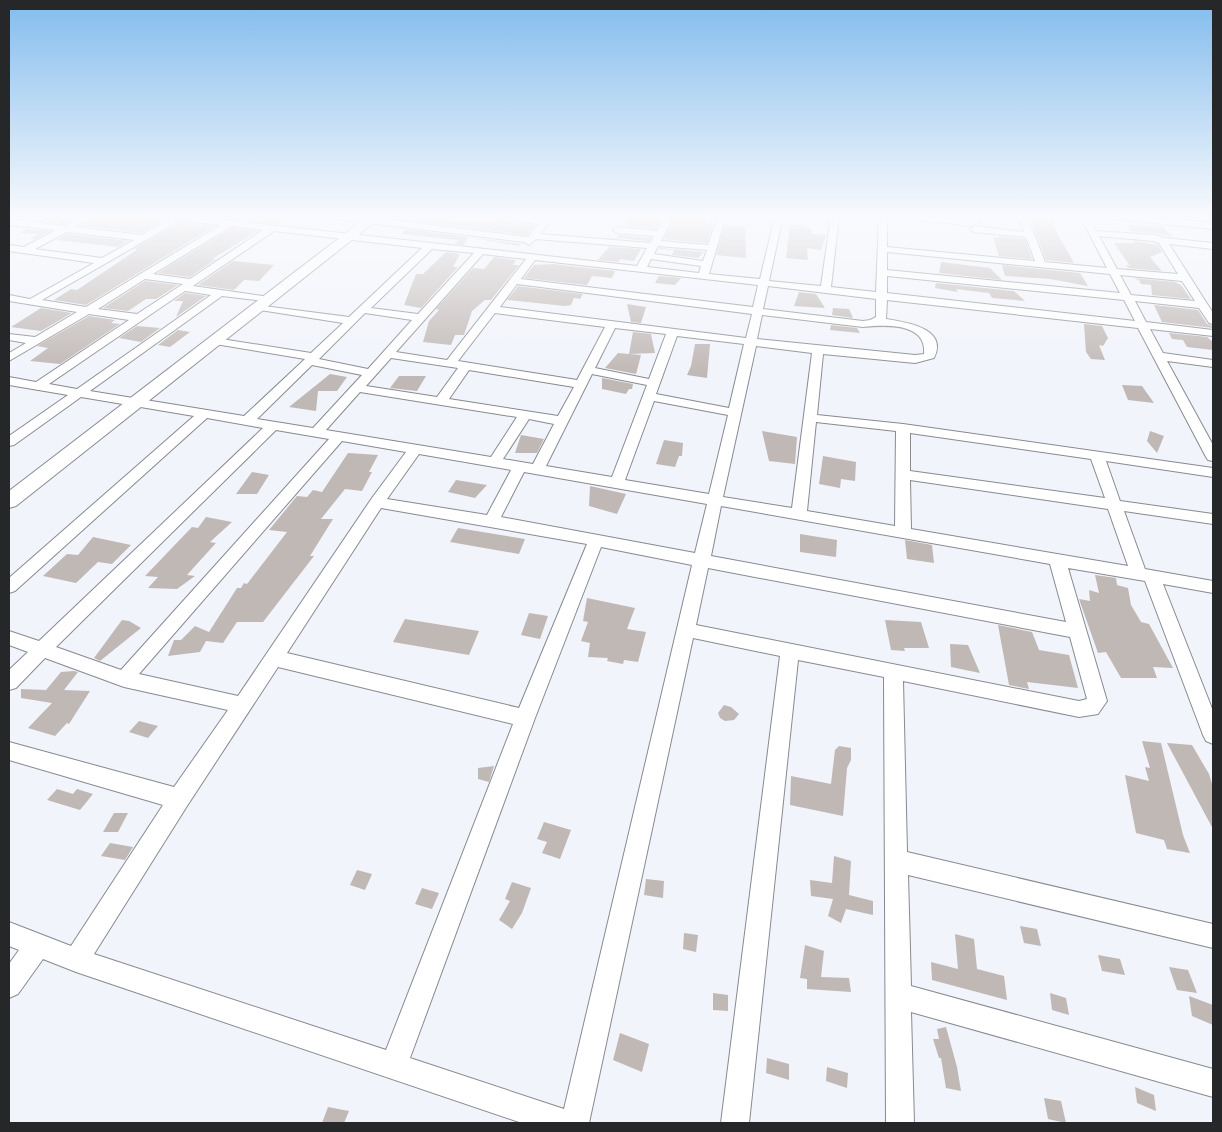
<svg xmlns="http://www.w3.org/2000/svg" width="1222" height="1132" viewBox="0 0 1222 1132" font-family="Quicksand,sans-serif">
	<rect width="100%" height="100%" fill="#f1f4fb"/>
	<!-- building -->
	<path fill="#c0b8b5" d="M48,216H79L65,224L40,221Z
		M96,216L135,219L164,220L142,233L81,226Z
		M240,216H288L275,224L235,219Z
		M444,216H449L451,223L493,221L535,225L527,235L416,221L421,217Z
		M627,216H664L656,229L627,226Z
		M676,216L706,219V224H713L707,243L664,239Z
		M1030,218L1053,221V226L1074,263L1046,260Z
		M181,222L215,226L86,305L54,300L71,289L77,290L138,249H134Z
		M790,224L805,226V228L811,229L812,234L826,235L821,250L807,248L808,260L786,258Z
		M725,225L745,227L746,258L716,255Z
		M1128,225L1161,226L1173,237L1155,233L1130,231Z
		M232,228L258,231L212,259H216L190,277L158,273Z
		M27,229L50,231L35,239H30L39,234L20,233Z
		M406,229L521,244L519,246L468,237L464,245L455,244L458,240L401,234Z
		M67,234L128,241L118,247L56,240Z
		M619,235L651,238L649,241L616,238Z
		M998,236L1025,239L1032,259L999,256L993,237L999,238Z
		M1134,241L1158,245L1162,252L1150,257L1162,271L1128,268L1126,265L1130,266L1114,243H1135Z
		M609,247L641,249L634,261L620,259L619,262L598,260Z
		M659,249V248L704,252L698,258L672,255L674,250Z
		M446,252L460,254L453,267H458L421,308L404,305L416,274H423Z
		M494,257L516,260L513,265H519L491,300H485L472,311L464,335H455L451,345L423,342L429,321L439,310L436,309L473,268L484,269Z
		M233,261L274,265L259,281L244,280L234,290L198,285Z
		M941,262L990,268L1002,280L939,273Z
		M553,264L570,266L615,271L612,278L592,276L587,285L524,278L534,265Z
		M1002,265L1080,273L1088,286L1050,279L1005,276Z
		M659,276L681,278L675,285L655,283Z
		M1133,278L1175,282L1181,285L1191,299L1152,295L1151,285L1141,284L1139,280Z
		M145,281L178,285L156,299H146L128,311L103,308Z
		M936,283L1014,291L1025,301L992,298L989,293L956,289L958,292L935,288Z
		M518,286L583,294L580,299L574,298L571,305L565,306L507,300Z
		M799,292L816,294L825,308L794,306Z
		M185,293L206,296L176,317L183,301H174Z
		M627,304L646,307L641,323L631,322Z
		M1154,305L1198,310L1207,324L1213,326V328L1162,322Z
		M41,308L72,313L41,331L11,327Z
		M833,308L849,309L853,318L832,315Z
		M89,316L115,320L111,323L120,324L60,364L30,361L48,348L37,346Z
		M1084,324L1102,326L1108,338L1103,346L1099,345L1105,360L1091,359L1086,352Z
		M831,325L857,328L860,333L830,330Z
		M137,326L160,328L141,342L119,338Z
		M178,330L190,332L170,347L158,345Z
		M633,332L651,334L655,353L629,354Z
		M1169,333L1207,337L1213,342V350L1187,347L1183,340L1172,339Z
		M695,344H710L707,378L687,375L691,366Z
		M618,353L641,355L636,374L605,368Z
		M330,374L347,377L337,391H318L316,411L289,407Z
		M399,376H426L417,391L390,388Z
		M602,378L633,384L632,389H629L626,394L602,389Z
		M1122,385L1142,386L1154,403L1128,400Z
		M762,431L797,437L795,464L769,461Z
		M1150,431L1164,436L1157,453L1147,441Z
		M521,435L544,439L537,453H515Z
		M664,440L683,443L682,456H679L675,467L656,464Z
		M348,453L378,455L369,472H372L362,491L345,489L321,519H333L310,556H314L263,622H237L223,643L206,641L200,652L168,656L174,640H181L195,626L209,632L237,588H241L244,583L247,584L287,532L269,530L297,496L307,497L313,490L322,492Z
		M823,456L856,462L855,481L841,479L840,488L819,484Z
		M252,472L269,475L257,494H236Z
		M456,480L487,485L475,498L448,492Z
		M590,486L626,494L617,514L589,506Z
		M206,517L232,522L210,542L216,543L187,575L195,576L177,589L148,588L158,577L145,576L192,527L198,528Z
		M458,528L525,539L519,554L450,542Z
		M800,534L837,540L836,557L800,552Z
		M93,537L131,545L112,564L98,562L76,583L43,576L67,554L78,555Z
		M905,540L932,545L934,563L907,559Z
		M1095,575L1116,578L1117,585L1128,588L1131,605L1141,622L1149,624L1173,668L1153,667L1157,678H1121L1106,652L1098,653L1079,599L1090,601L1089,590L1099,593Z
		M587,598L635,608L627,629L646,632L638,662L624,660L623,664L607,661L608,658L588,657L590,643L581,641L588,622L583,621Z
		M529,613L548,616L540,639L521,635Z
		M405,619L479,631L469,655L393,642Z
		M122,620L129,621L141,628L100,661L94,658Z
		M885,620L921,622L929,648H904L905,651L891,650Z
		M998,625L1032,632L1039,650L1069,655L1078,688L1027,682L1029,689L1009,685Z
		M950,644L968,645L980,673L951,667Z
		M74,671L78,672L64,690L90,691L69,724L67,723L55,736L28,728L52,703L21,698V689L46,690L61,672Z
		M724,705L731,707L739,714L734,720L725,721L720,718L718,713Z
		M139,721L158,726L148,738L129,732Z
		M1142,741L1161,743L1183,835L1190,853L1167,849L1164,840L1136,833L1125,775L1149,781L1145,767L1150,768Z
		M1167,743L1192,745L1209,774L1213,787V829Z
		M839,746L851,748V760L847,768L843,816L790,805L791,776L831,784L835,750Z
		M494,766L489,782L478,779V768Z
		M57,789L73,794L77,789L93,794L80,810L47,800Z
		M114,813H128L118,832H103Z
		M544,822L571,830L560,859L542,853L547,842L537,839Z
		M110,843L133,847L125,860L101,856Z
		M834,856L851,861L849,895L873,901V915L846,909L841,923L828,916L833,899L811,896L810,880L832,883Z
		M357,870L372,874L365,890L350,885Z
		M646,879L664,881L663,898L644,895Z
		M512,882L531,888L522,913L512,929L499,920L510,901L505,899Z
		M422,888L439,893L432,909L415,904Z
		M1020,926L1037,929L1041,946L1024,943Z
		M684,933L698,935L696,952L683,949Z
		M955,934L974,939L977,969L1004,976L1007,1000L932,980L931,962L958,969Z
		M805,945L824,951L821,977L849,978L851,992L807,989V979L800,978Z
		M1098,955L1120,959L1125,975L1102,971Z
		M1169,967L1188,970L1197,993L1177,990Z
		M713,993L728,995V1011L713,1010Z
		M1050,993L1066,998L1069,1015L1052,1010Z
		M1189,996L1213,1005V1025L1192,1016Z
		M946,1027L957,1067L961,1091L946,1088L941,1058H939L933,1039H939L937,1029Z
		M620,1033L649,1044L642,1072L613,1060Z
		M767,1058L789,1064V1080L766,1073Z
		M827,1067L848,1073L847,1088L826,1081Z
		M1135,1087L1154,1095L1156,1111L1137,1103Z
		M1044,1098L1061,1101L1066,1123L1048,1119Z
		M328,1107L349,1111L344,1123H322Z"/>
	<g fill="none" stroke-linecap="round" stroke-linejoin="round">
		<defs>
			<path id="street" d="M83,216H94L75,227L142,235L170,219L160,216H189L637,266L647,248L536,239L529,245L524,242L337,219L333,216H360L528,237L539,224L499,219L495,216H521L543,219L545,216H554L540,234L650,243L654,236L617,233L613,230L617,227L657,231L666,216H674L661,241L708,245L718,216H726L709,274L760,279L775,216H783L769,281L821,286L831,216H839L831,287L876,292L879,216H887V247L1035,261L1026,237L974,232L970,229L974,226L1024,232L1019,216H1027L1045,262L1107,268L1080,216H1088L1096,231L1155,235L1164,238L1213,243V249L1169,244L1213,313V324L1209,323L1199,308L1135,301L1146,322L1213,330V336L1150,329L1163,353L1213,360V367L1167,361L1213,445V461L1208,460L1206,457L1138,328L887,300L886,319C905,322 949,328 934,358L915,363L823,354L817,415L903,424L1213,468V477L1106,461L1120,501L1213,514V524L1124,511L1145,569L1213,581V593L1163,584L1213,711V744L1206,741L1203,735L1145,581L1068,568L1107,701L1098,714L1079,717L903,681L907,852L1213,924V948L908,875L911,986L1213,1069V1097L911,1012L914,1123H886L884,677L798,660L749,1123H721L780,656L693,638L589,1123H522L76,972L43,959L18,994L9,998V964L19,950L9,946V922L71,946L163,805L9,760V742L174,787L228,710L124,687L45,658L16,688L9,690V670L28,652L9,645V631L39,641L263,428L207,418L15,591L9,593V578L194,416L81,397L14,445L9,446V436L68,395L9,385V377L36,382L129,320L89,314L9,361V353L26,343L9,340V334L35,337L77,312L9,301V295L30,299L94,263L9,251V245L24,247L56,230L9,225V219L65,226ZM181,220L221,225L86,307L42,300ZM232,226L263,230L190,279L153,274ZM274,231L422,248L349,317L256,305L255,307L256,309L260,310L343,323L311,353L215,338L211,339L209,341L215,344L305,359L244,416L90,391L222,296L273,302L274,300L269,297L193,286ZM67,232L134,240L102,258L35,249ZM1099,236L1153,241L1159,243L1178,274L1117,269ZM658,246L707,250L703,261L654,254ZM432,249L474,253L418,314L371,308ZM887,252L1110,274L1120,293L887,270ZM483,254L526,259L447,360L396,352ZM651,259L701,266L699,273L647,267ZM535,260L758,285L753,307L521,279ZM1120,275L1182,281L1195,301L1131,295ZM887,276L1124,300L1135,321L887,293ZM145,279L183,284L137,314L98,309ZM517,284L752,314L746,338L500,307ZM768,286L876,299V317L870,320L863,321L763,309ZM185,291L211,295L77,389L49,384ZM365,313L412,320L368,369L319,359ZM495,313L605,327L577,380L458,361ZM762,315L863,327C884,325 927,322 924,354L915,355L757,339ZM615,328L666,334L649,379L595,368ZM677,336L744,344L729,408L656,394ZM756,346L812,353L792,508L723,497ZM391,358L458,368L437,397L366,386ZM312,365L362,375L313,428L257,419ZM469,370L574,387L558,416L449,399ZM592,374L647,385L612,477L546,466ZM360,392L517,417L491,457L326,430ZM654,401L728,415L709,494L625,480ZM529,419L554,424L533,464L503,459ZM816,422L896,431L895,526L807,511ZM276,430L329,439L121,670L56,647ZM910,433L1091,459L1105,498L910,471ZM342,441L406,452L372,498L238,696L139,674ZM419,454L511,470L487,515L387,499ZM524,472L707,504L695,553L501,517ZM910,480L1108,509L1128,566L911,529ZM721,506L1050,564L1066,622L711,556ZM381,508L587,544L519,708L287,653ZM601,547L692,565L564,1109L410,1058L535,718ZM708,568L1070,637L1087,699L1079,701L696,625ZM278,667L513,724L386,1050L94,954L187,806Z
				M906,216H935L971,220V216H979V222L972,226L910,219Z
				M1109,216H1141L1213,223V229L1113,219Z"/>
			<path id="secondary" d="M368,216H382L16,506L9,508V491Z"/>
		</defs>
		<!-- street casing -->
		<use href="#street" stroke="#878a90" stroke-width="2"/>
		<!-- secondary casing -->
		<use href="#secondary" stroke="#878a90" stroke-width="2"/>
		<!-- street -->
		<use href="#street" fill="#fff" fill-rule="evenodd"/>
		<!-- secondary -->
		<use href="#secondary" fill="#fff" fill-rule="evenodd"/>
	</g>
	<!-- sky -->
	<linearGradient id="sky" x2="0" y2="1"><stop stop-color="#83bced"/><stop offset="0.58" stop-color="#f9fafd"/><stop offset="1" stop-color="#f9fafd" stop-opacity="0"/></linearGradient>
	<rect width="1222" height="375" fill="url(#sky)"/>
	<!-- border -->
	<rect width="1222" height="1132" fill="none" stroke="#262729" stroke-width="20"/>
</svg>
